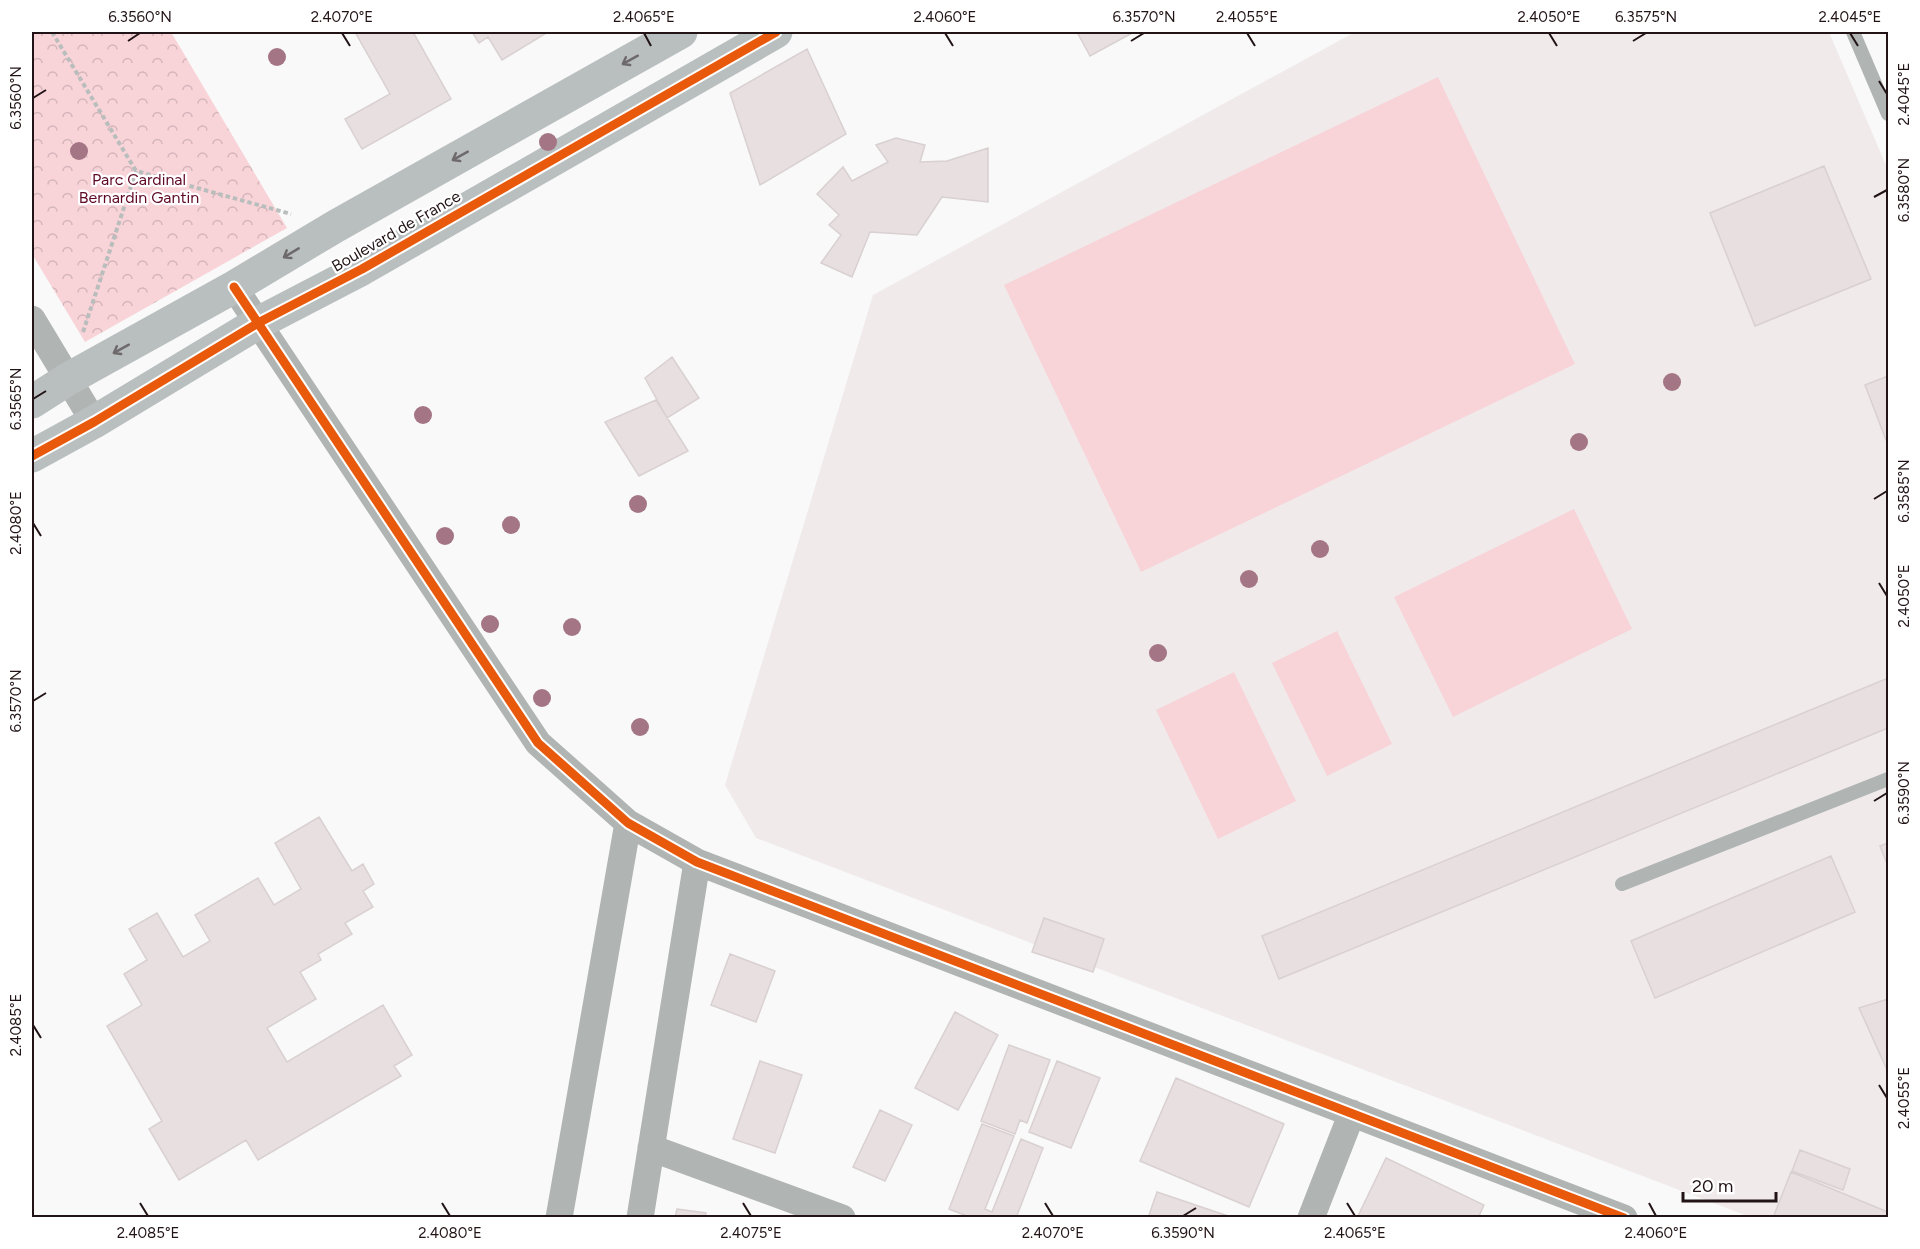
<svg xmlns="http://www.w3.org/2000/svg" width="1920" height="1249" viewBox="0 0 1920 1249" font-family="Figtree,sans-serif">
	<defs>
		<pattern id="park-crowns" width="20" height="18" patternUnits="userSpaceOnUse" patternTransform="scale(1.5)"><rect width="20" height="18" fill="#f8d4d9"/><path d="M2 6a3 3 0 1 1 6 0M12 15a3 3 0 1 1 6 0" fill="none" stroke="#d4b5ba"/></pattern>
	</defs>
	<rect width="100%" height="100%" fill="#f9f9f9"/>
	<!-- built -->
	<path fill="#f0eaeb" d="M1355,32H1829L1888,170V1217H1750L756,838L725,785L873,295Z"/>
	<!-- park -->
	<path fill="url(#park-crowns)" d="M32,32H171L287,228L85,342L32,254Z"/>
	<!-- garden -->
	<path fill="#f8d4d9" d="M1438,77L1575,364L1141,572L1004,285Z
		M1574,509L1632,629L1453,717L1394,597Z
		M1337,631L1392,744L1327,776L1272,663Z
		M1234,672L1296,801L1218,839L1156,710Z"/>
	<!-- building -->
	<path fill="#e8dfe0" stroke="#d9d0d1" stroke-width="1.5" d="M355,32H413L451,99L362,149L345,119L390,94Z
		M472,32H548L502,60L488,37L479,43Z
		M1077,32H1134L1090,56Z
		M807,49L846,134L760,185L730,93Z
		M896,138L925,145L920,162L947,161L988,148V202L942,197L917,235L870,232L852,277L821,263L841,235L829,225L839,215L817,194L843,167L852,181L888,162L876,145Z
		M1824,166L1871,279L1755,326L1710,213Z
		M672,357L699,398L667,418L645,378Z
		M1888,376V440H1886L1865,385Z
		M656,400L688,451L639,476L605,422Z
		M1888,678V728L1279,979L1262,936Z
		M319,817L352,871L363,864L374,884L363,891L373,907L345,923L352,934L318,954L321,960L300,972L316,999L267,1028L287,1062L383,1005L412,1055L394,1066L401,1076L258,1160L246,1140L179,1180L149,1129L162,1121L107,1026L142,1005L124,974L147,960L129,929L157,913L183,957L210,941L195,915L258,878L274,905L301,889L275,843Z
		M1888,843V866L1880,846Z
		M1831,856L1855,912L1655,998L1631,941Z
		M1044,918L1104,939L1093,972L1032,952Z
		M730,954L775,971L756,1022L711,1005Z
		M1888,999V1072L1859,1008Z
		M955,1012L998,1035L958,1110L915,1088Z
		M1009,1045L1050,1060L1027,1123L1020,1120L1015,1134L981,1121Z
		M760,1061L802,1075L775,1153L733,1139Z
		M1057,1061L1100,1078L1071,1148L1029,1132Z
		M1176,1078L1284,1124L1249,1207L1140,1161Z
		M880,1110L912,1125L885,1181L853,1167Z
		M982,1124L1014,1136L985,1209L992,1212L1021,1139L1043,1148L1016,1218H972L949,1209Z
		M1800,1150L1850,1169L1843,1190L1792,1171Z
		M1386,1158L1484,1205L1478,1218H1357Z
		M1791,1172L1888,1212V1218H1773Z
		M1157,1192L1234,1218H1148Z
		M677,1209L706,1213L705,1218H675Z"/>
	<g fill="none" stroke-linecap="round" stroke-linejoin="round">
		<!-- path -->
		<path stroke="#b9bdbc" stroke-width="4" stroke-dasharray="4.5 3" stroke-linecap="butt" d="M52,32L136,171
			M83,332L136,171L291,214"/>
		<!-- lane -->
		<path stroke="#b0b4b3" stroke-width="14" d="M1853,32L1888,114
			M1622,884L1888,779"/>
		<!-- street -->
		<path stroke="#b0b4b3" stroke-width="27" d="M234,287L538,743L628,823L697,862L1624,1218
			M32,319L94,422
			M651,1148L842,1218
			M559,1218L628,823
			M640,1218L697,862
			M1311,1218L1352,1113"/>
		<!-- secondary -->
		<path stroke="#b9bebe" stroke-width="33" d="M32,402L68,379L234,287L336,226L681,32
			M32,456L94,422L258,323L362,269L776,32"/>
		<defs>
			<path id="cycleway" d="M234,287L538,743L628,823L697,862L1624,1218
				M32,456L94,422L258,323L362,269L776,32"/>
		</defs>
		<!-- cycleway casing -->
		<use href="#cycleway" stroke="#fff" stroke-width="13"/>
		<!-- cycleway -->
		<use href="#cycleway" stroke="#e8590c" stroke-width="9"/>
	</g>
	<!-- trees -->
	<g fill="#a47584">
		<circle cx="277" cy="57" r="9"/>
		<circle cx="548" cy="142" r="9"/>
		<circle cx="79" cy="151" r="9"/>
		<circle cx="1672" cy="382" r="9"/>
		<circle cx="423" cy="415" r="9"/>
		<circle cx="1579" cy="442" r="9"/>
		<circle cx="638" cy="504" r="9"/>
		<circle cx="511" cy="525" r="9"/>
		<circle cx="445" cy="536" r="9"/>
		<circle cx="1320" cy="549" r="9"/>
		<circle cx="1249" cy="579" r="9"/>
		<circle cx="490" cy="624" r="9"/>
		<circle cx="572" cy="627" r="9"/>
		<circle cx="1158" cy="653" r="9"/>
		<circle cx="542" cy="698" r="9"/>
		<circle cx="640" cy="727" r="9"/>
	</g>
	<!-- one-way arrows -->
	<defs><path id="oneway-shaft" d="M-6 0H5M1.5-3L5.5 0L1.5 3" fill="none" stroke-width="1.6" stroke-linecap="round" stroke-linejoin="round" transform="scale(1.5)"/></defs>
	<g stroke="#6e696a">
		<use href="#oneway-shaft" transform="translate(630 60) rotate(151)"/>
		<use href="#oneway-shaft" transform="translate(460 156) rotate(151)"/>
		<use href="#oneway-shaft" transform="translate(291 253) rotate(149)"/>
		<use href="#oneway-shaft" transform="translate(121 349) rotate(151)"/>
	</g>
	<!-- ticks -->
	<path fill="none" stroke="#221416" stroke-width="2" d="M342,33L350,46M644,33L651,46M945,33L953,46M1247,33L1255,46M1549,33L1557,46M1850,33L1858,46M128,41L140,33M1131,41L1144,33M1633,41L1646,33M1879,81L1887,94M33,98L46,90M1874,197L1887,190M33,399L46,391M1874,499L1887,491M33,523L41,536M1879,583L1887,596M33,701L46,693M1874,801L1887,793M33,1025L41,1038M1879,1085L1887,1098M140,1203L148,1216M442,1203L450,1216M743,1203L751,1216M1045,1203L1053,1216M1347,1203L1355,1216M1649,1203L1656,1216M1183,1216L1196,1208"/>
	<g text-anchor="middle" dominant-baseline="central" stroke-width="4.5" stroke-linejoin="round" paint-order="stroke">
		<!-- park labels -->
		<g font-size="16" fill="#5f0925" stroke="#fff">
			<text x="139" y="179">Parc Cardinal<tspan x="139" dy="18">Bernardin Gantin</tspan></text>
		</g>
		<!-- street labels -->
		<g font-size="16" fill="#221416" stroke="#fff">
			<text transform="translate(396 231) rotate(-30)">Boulevard de France</text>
		</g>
	</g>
	<!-- border -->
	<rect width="1920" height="1249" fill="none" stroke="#ffffff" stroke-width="66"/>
	<!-- scale -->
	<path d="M1683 1192v9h93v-9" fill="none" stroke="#221416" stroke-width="3"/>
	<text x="1692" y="1192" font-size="18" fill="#221416" stroke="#ffffff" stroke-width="4.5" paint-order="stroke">20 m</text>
	<rect x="33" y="33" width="1854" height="1183" fill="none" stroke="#221416" stroke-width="2"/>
	<g font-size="15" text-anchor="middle" fill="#221416">
		<text x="140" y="22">6.3560°N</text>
		<text x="342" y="22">2.4070°E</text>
		<text x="644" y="22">2.4065°E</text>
		<text x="945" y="22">2.4060°E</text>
		<text x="1144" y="22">6.3570°N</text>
		<text x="1247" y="22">2.4055°E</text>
		<text x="1549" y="22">2.4050°E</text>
		<text x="1646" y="22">6.3575°N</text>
		<text x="1850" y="22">2.4045°E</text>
		<text transform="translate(1904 94) rotate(-90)" y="5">2.4045°E</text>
		<text transform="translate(16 98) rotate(-90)" y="5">6.3560°N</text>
		<text transform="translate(1904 190) rotate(-90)" y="5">6.3580°N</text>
		<text transform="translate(16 399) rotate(-90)" y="5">6.3565°N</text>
		<text transform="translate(1904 491) rotate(-90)" y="5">6.3585°N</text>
		<text transform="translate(16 523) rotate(-90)" y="5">2.4080°E</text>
		<text transform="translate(1904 596) rotate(-90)" y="5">2.4050°E</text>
		<text transform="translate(16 701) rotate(-90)" y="5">6.3570°N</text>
		<text transform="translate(1904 793) rotate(-90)" y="5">6.3590°N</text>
		<text transform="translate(16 1025) rotate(-90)" y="5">2.4085°E</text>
		<text transform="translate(1904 1098) rotate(-90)" y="5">2.4055°E</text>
		<text x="148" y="1238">2.4085°E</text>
		<text x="450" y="1238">2.4080°E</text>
		<text x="751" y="1238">2.4075°E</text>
		<text x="1053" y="1238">2.4070°E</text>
		<text x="1183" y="1238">6.3590°N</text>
		<text x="1355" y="1238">2.4065°E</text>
		<text x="1656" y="1238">2.4060°E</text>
	</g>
</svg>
